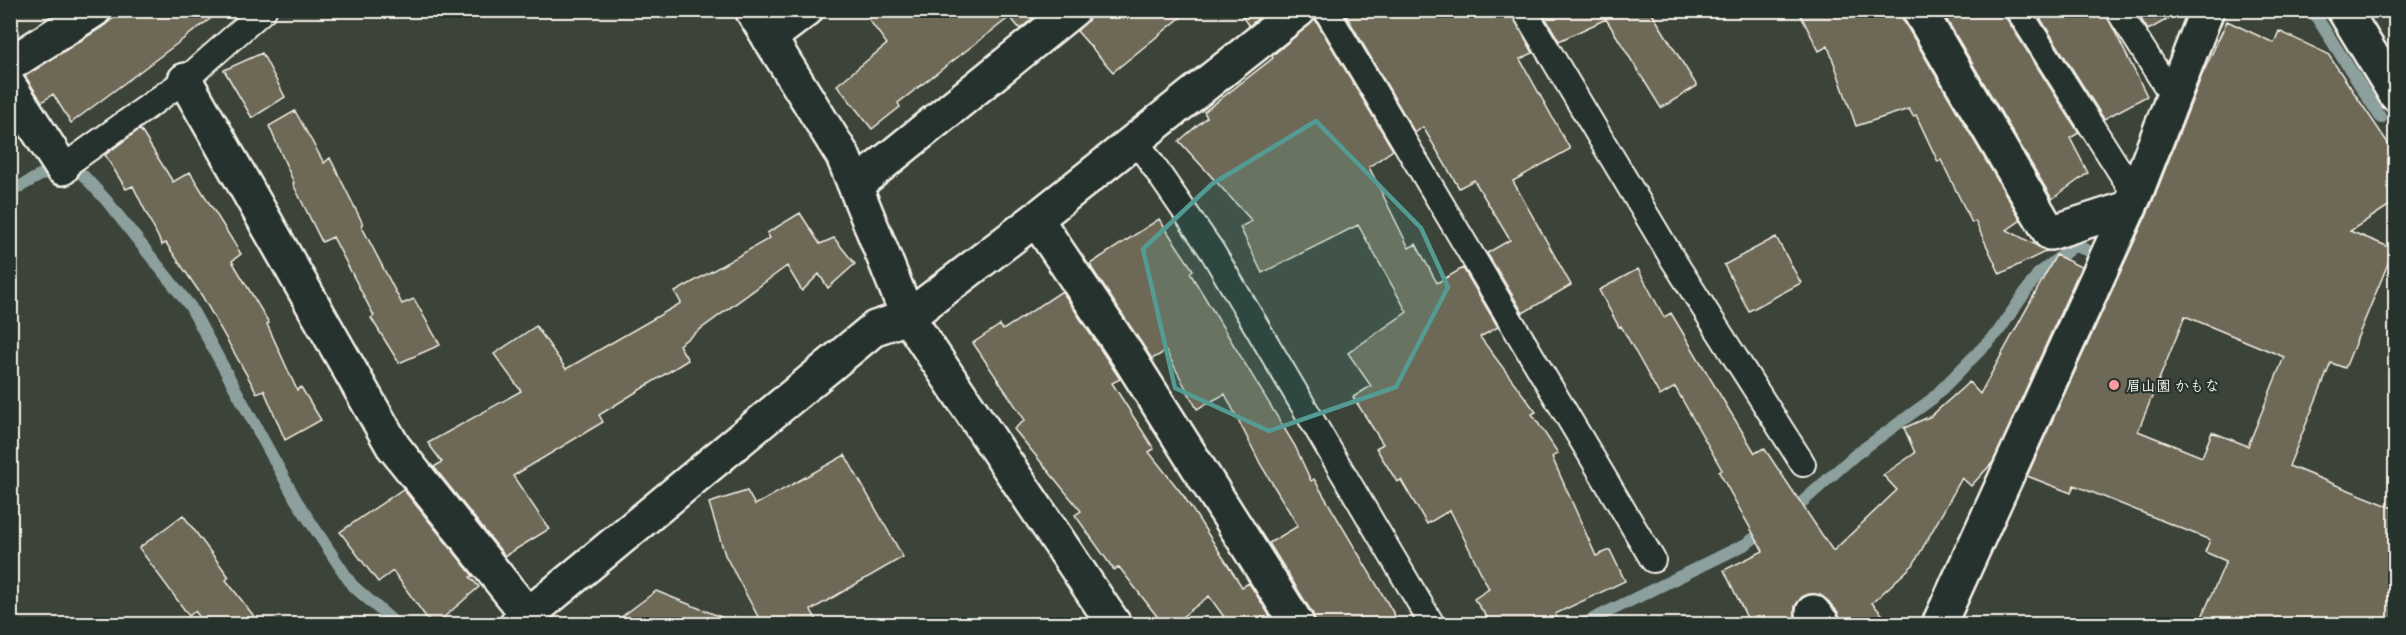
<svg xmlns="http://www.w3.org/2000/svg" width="2406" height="635" viewBox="0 0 2406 635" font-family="Delius,'Klee One',sans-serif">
	<rect width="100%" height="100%" fill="#3c4339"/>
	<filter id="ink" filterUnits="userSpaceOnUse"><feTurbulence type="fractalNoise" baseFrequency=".0167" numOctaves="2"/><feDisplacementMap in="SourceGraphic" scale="12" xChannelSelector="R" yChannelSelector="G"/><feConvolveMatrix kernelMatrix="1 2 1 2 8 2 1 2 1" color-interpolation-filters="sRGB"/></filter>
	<g filter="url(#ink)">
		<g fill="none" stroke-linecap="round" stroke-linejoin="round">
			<!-- stream -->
			<path stroke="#8ca09e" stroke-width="12" d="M2312,10L2381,118
				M83,175L106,200L190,306L296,500L352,585L396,624
				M10,192L48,171
				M1790,513L1855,455L1932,399L1998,332L2038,274L2074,246L2087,250
				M1583,624L1746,544L1768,528"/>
		</g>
		<!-- building -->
		<path fill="#6e6956" stroke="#f4f1e8" stroke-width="1.5" fill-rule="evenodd" d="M123,10H222L71,123L53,94L42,102L25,76L104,26Z
			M862,10H1043L1020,29L1010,17L898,103L900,107L872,129L837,85L887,44Z
			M1091,10H1190L1113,72L1077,31L1090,17Z
			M1237,10H1268L1249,26Z
			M1343,10H1510L1533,53L1520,59L1570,149L1513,181L1571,285L1523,313L1487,253L1510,240L1474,180L1459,188L1423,127L1415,133Z
			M1541,10H1650L1697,86L1661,108L1606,19L1559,41Z
			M1798,10H1900L1903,20L2021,220L2007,230L2047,251L2000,274L1975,221L1972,223L1941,160L1938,162L1916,115L1913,116L1909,109L1856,126L1828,46L1819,51Z
			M1941,10H2004L2006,18L2079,133L2070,138L2088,173L2052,199Z
			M2035,10H2104L2147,96L2104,119Z
			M2135,10H2184L2148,30Z
			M1315,19L1393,150L1369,167L1409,248L1416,244L1437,283L1463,268L1498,327L1480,337L1536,412L1532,414L1558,453L1552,457L1596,556L1610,550L1625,581L1555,614L1562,624H1492L1474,599L1489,589L1450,510L1427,524L1401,480L1397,482L1376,448L1383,444L1353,397L1371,386L1348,353L1407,312L1358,225L1262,273L1240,227L1252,221L1179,141L1207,117L1204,112L1273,58L1272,56Z
			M2227,21L2274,43L2279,31L2328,54L2396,155V201L2350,231L2394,249L2345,368L2331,363L2289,466L2396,509V624H2199L2226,561L2205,552L2210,540L2074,485L2071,493L2027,476L2152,203L2202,75ZM2185,316L2284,357L2248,446L2212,432L2202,457L2138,431Z
			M262,53L285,97L252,118L224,70Z
			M295,111L324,163L330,158L363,224L361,225L402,304L414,299L440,345L399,363L371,318L374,316L333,237L322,242L293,184L294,183L269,126Z
			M140,129L173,182L190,172L241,254L232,261L269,323L267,324L297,390L301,387L321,420L285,440L264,390L257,393L202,296L166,243L162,245L133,186L126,189L105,155Z
			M800,213L820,244L834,238L855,264L828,288L819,274L802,291L787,266L679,345L688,360L599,415L603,422L513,476L549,529L505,556L434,467L442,462L428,443L521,391L494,354L536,326L566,369L681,303L675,292L770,238L767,233Z
			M1159,219L1193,270L1190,273L1295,446L1311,481L1314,479L1400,624H1316L1313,614L1269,543L1298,526L1261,465L1225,394L1197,409L1166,351L1152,359L1093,270L1090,264Z
			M1776,237L1801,283L1749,311L1724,265Z
			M2056,255L2081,267L1993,462L1971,486L1962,478L1913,565L1872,603L1891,624H1841L1838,612L1827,600L1820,595L1810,594L1802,597L1795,606V616L1799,624H1750L1724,570L1763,551L1719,472L1722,470L1675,387L1660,396L1621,326L1619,327L1599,290L1638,269L1664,317L1671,313L1755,453L1764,448L1833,551L1897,490L1883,475L1915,453L1904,428L1931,416L1969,382L1980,394Z
			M1062,291L1120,379L1112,383L1154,449L1149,452L1183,495L1242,587L1249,583L1275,624H1229L1209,596L1173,624H1163L1119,567L1114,570L1075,515L1081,511L1014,429L1025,420L973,343L1000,325L1003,330Z
			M845,455L903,557L811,610L819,624H762L725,555L709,503L747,491L755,505Z
			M403,489L473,576L470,577L479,587L436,624H431L393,571L378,582L340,532Z
			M183,515L229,577L226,580L260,624H205L195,611L189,616L139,548Z
			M656,591L736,623L735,624H612Z"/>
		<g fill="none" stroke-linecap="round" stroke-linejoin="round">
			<defs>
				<path id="service" d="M1326,10L1653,560
					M1524,10L1672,258L1803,464
					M2018,10L2135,195
					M2118,10L2173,97
					M1135,139L1212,251L1432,624
					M62,168L185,80L264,10"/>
				<path id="minor" d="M752,10L843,156L908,317L1114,624
					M1919,10L2050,233L2128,208
					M2344,10L2396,95
					M769,38L806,10
					M10,64L94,10
					M185,80L393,446L528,615
					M10,87L62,168
					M855,186L1073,10
					M1036,219L1126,353L1297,624
					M1813,612L1823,624
					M517,624L875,328L908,317L1036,219L1299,10
					M1939,624L2135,195L2207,10"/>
			</defs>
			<!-- service casing -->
			<use href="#service" stroke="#f4f1e8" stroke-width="28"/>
			<!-- minor casing -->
			<use href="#minor" stroke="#f4f1e8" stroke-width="38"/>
			<!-- service -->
			<use href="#service" stroke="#26332d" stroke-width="24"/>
			<!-- minor -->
			<use href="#minor" stroke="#26332d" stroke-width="33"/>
		</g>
	</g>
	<!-- marked area -->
	<path fill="#549b93" fill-opacity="0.2" stroke="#549b93" stroke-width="4.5" stroke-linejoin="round" d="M1316,121L1421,228L1448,287L1396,387L1269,431L1175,388L1143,249L1212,184Z"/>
	<!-- markers -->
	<circle fill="#ff9aa2" stroke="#26332d" stroke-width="2" cx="2114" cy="385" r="6"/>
	<g text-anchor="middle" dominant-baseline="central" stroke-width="4.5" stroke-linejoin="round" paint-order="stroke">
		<!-- poi labels -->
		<g font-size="15" font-weight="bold" fill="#f4f1e8" stroke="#26332d" text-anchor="start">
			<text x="2126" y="385">眉山園 かもな</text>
		</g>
	</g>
	<!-- margin -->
	<rect width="2406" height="635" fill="none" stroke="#26332d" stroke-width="36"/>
	<rect x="18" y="18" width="2370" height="599" fill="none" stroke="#f4f1e8" stroke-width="2" filter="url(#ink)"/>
</svg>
